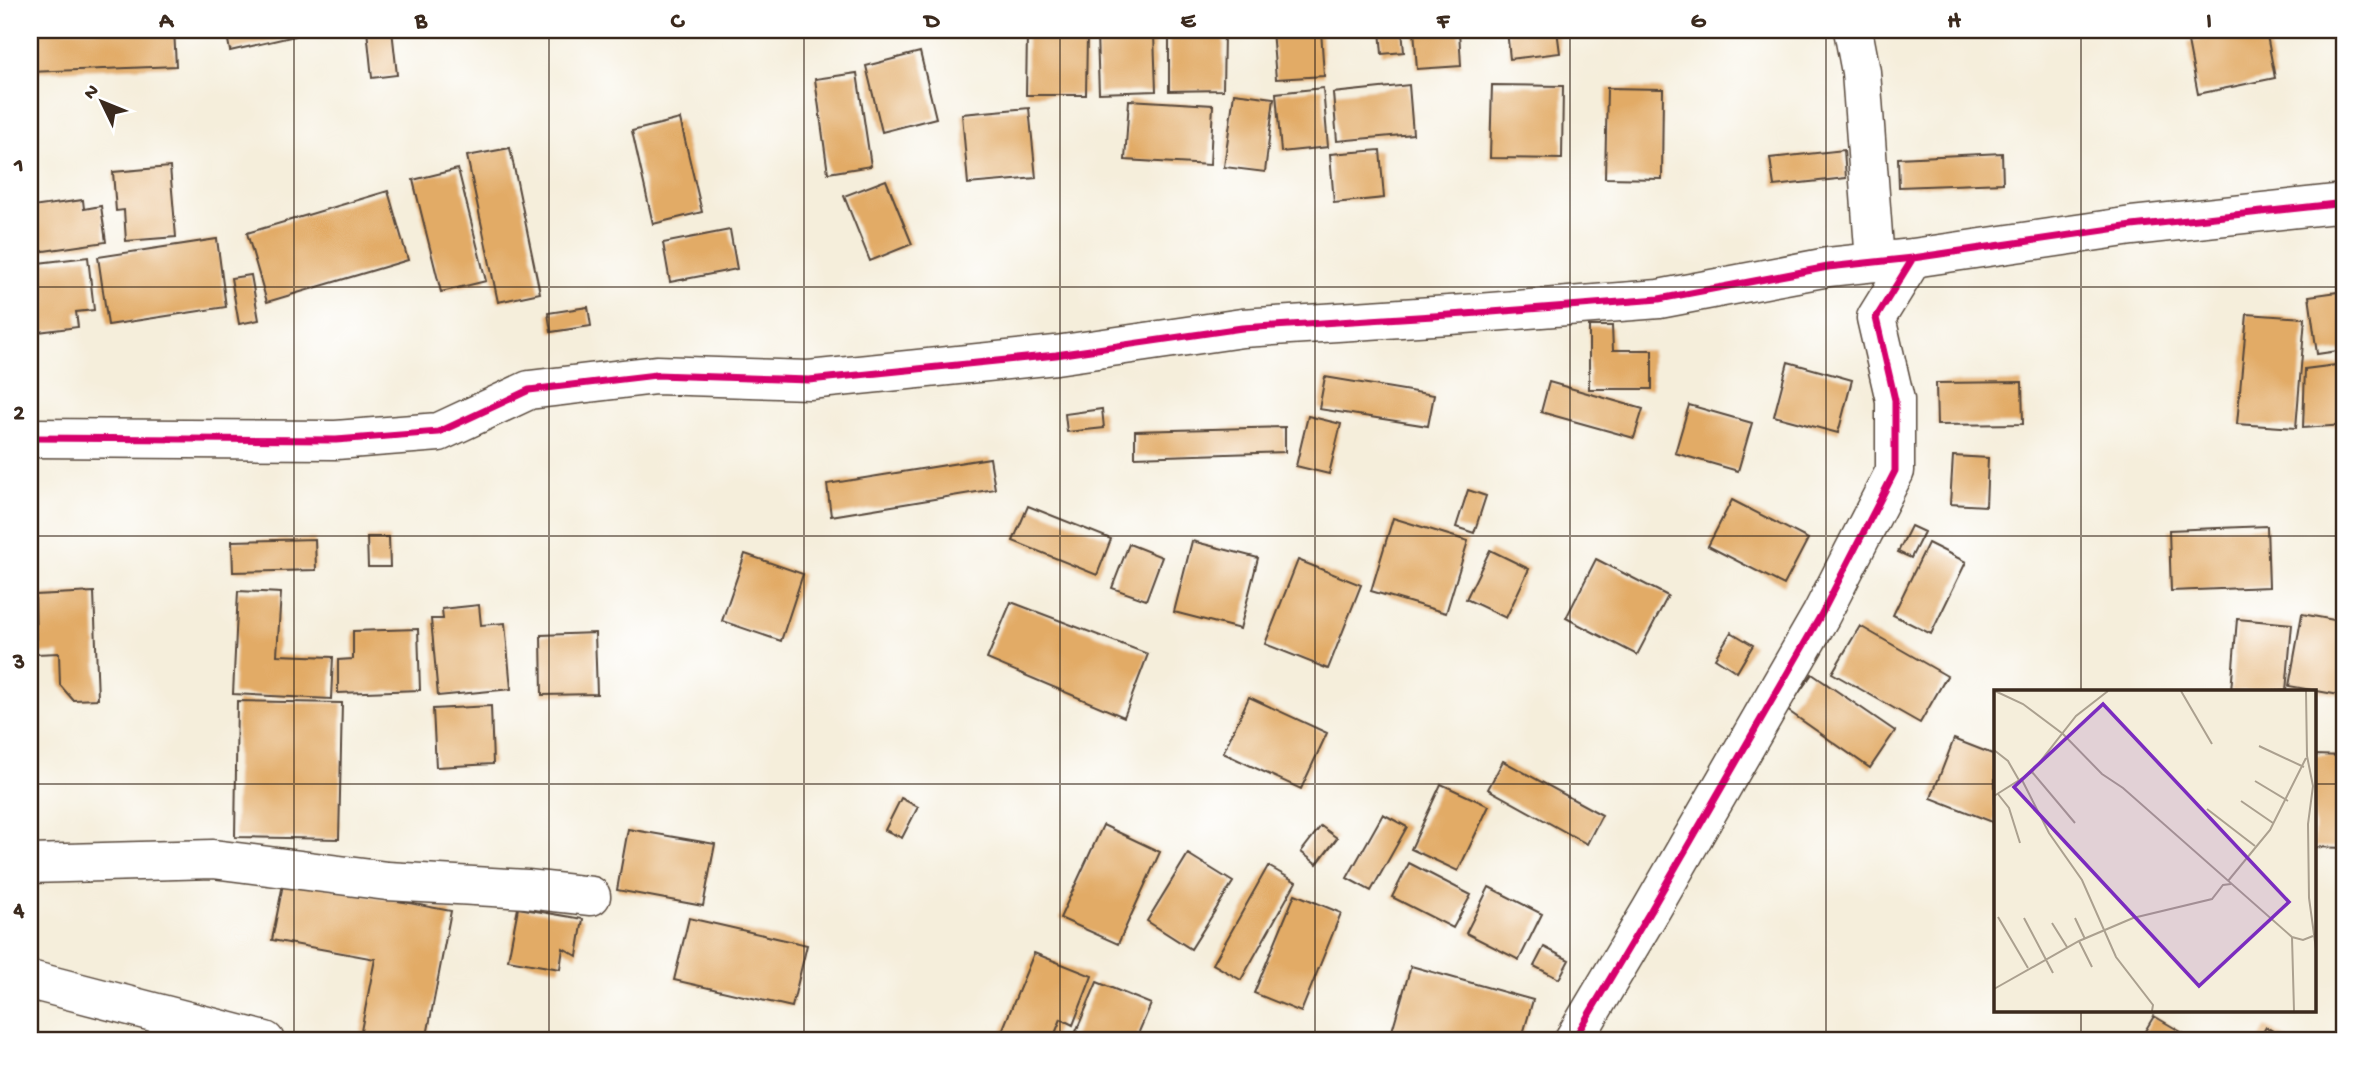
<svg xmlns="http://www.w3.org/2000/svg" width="2375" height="1071" viewBox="0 0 2375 1071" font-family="'Gochi Hand',sans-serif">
	<rect width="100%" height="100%" fill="#fff"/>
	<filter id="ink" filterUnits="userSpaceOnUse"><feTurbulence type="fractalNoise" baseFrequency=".0143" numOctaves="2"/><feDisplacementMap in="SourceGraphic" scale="14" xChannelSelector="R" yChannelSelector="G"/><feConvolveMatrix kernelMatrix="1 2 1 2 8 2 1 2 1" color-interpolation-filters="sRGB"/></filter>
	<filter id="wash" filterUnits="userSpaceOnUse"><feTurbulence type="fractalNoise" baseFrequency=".00686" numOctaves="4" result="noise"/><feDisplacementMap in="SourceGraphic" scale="28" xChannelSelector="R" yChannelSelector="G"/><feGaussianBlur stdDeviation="1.57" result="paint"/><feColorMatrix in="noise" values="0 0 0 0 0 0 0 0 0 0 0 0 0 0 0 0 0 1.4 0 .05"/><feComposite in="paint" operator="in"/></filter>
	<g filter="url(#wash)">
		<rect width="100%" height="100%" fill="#f5eedb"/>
		<g id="blocks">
			<!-- building -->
			<path fill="#e2ab66" d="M30,30H174L176,66L30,72Z
				M226,30H294L295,36L230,51Z
				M367,30H392L397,75L372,78Z
				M1272,30H1321L1324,76L1276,79Z
				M1380,30H1402L1404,52L1382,54Z
				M1414,30H1459L1461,66L1417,69Z
				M1507,30H1557L1560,53L1510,59Z
				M2253,30H2266L2275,78L2198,94L2188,42Z
				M1154,34L1156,91L1099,93L1097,35Z
				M1169,34H1224L1223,90L1169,91Z
				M1027,35H1087L1086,95H1026Z
				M920,52L936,118L882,132L866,66Z
				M857,73L871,166L828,173L815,79Z
				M1409,85L1413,134L1337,141L1333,93Z
				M1492,85L1563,86L1562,159L1490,158Z
				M1323,88L1328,147L1281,152L1276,93Z
				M1607,88L1663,89L1662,179L1605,178Z
				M1234,93L1274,98L1265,172L1224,167Z
				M1129,100L1213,105L1210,165L1125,160Z
				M1029,108L1036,178L968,184L962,114Z
				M680,119L702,212L653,224L632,131Z
				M510,148L540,293L498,302L467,156Z
				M1380,150L1384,198L1334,203L1330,154Z
				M1844,150L1846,178L1774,186L1770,158Z
				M2002,153L2003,183L1899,187L1898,158Z
				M170,167L176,237L126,241L124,210L116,211L113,172Z
				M458,169L486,281L441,292L413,180Z
				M886,180L912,244L870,261L844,196Z
				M388,191L408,260L267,302L247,233Z
				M83,200L84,209L101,206L106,242L30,253V216L33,215L32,207Z
				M730,230L737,269L670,282L663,243Z
				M217,239L226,307L108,325L98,257Z
				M88,257L94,310L76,312L78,327L30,333V264Z
				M251,275L259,320L239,324L231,278Z
				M2345,291V350L2317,354L2309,296Z
				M588,307L591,326L551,332L548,313Z
				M2247,314L2305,318L2296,428L2237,424Z
				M1589,326H1612L1613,350H1652V389H1589Z
				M1788,362L1852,380L1838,433L1774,416Z
				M2345,364V425L2303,428L2305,369Z
				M1325,377L1434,395L1428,426L1319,409Z
				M1549,382L1643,409L1634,438L1541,412Z
				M2022,382L2023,424L1937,425L1936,383Z
				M1689,405L1752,423L1738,471L1675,453Z
				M1102,409L1104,428L1067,432L1065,414Z
				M1308,416L1341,424L1329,474L1296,466Z
				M1285,427V452L1135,457V431Z
				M1953,456L1988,458L1986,506L1950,504Z
				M990,458L995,489L831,516L827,484Z
				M1468,490L1486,496L1474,533L1456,527Z
				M1732,500L1808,539L1784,585L1708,546Z
				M1028,506L1111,539L1097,575L1013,541Z
				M1393,518L1468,541L1446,613L1371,591Z
				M1911,526L1924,532L1911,558L1898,552Z
				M2267,526L2269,587L2171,591L2169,530Z
				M367,537H389L390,567H368Z
				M315,539L316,570L233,572L232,541Z
				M1192,541L1258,558L1240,629L1174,612Z
				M1928,543L1966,562L1931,634L1893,615Z
				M1129,544L1162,557L1146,600L1112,588Z
				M1490,550L1529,569L1506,618L1466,599Z
				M745,554L803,574L781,641L722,621Z
				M1596,559L1668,596L1637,655L1566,618Z
				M1298,560L1361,585L1328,669L1265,644Z
				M238,591L281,593L277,655L333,657L331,699L233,694Z
				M94,592L98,699L73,700L60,685L59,653L36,654L35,595Z
				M1011,602L1148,654L1124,717L987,659Z
				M479,605L481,625L505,623L511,689L438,696L431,619H443L442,609Z
				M2302,614L2345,622V696L2289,686Z
				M2237,619L2292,624L2286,691H2231Z
				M1860,626L1947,676L1920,723L1832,673Z
				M418,629L420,690L338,693V660L353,659V631Z
				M1731,632L1753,645L1737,672L1715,658Z
				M595,633L597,694L542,695L541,635Z
				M1812,674L1895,731L1870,768L1787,710Z
				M1249,697L1327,733L1301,789L1223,753Z
				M237,701L342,703L339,839L235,837Z
				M491,706L493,764L436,767L433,709Z
				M1954,739L1995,755V823L1931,798Z
				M2314,755L2345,756V848L2314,847Z
				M1503,761L1602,815L1587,844L1488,789Z
				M1441,784L1489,806L1458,871L1411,849Z
				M901,798L918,807L902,838L885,830Z
				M1383,814L1407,827L1371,891L1347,878Z
				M1103,825L1160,852L1118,944L1060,918Z
				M1321,826L1337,838L1317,864L1301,852Z
				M628,829L715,844L703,906L617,890Z
				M1188,854L1233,882L1191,949L1147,921Z
				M1409,863L1471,895L1453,928L1392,897Z
				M1268,866L1296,882L1241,980L1213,964Z
				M284,879L451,911L426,1041H359L375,959L272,940Z
				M1489,887L1542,914L1519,960L1466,933Z
				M1295,894L1341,913L1301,1012L1254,993Z
				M518,908L583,919L577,956L563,948L560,969L508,960Z
				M689,918L807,945L792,1007L674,980Z
				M1544,947L1569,960L1559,979L1534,966Z
				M1034,953L1092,976L1073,1025L1061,1019L1052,1041H998Z
				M1411,966L1533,1000L1521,1041H1389Z
				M1097,982L1151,1004L1135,1041H1072Z
				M2154,1016L2188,1036L2185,1041H2139Z
				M2266,1027L2291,1041H2258Z"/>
		</g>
	</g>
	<g filter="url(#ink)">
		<use href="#blocks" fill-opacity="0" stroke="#57473a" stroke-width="2"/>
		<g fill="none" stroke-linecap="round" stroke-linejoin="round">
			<defs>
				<path id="minor" d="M1853,30L1861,72L1875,262
					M30,438L336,440L439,432L529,390L656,375L809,380L1056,355L1242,328L1465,314L1659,299L1828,267L1913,258L2132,226L2345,203
					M30,864L213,859L387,881L527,889L591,896
					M30,980L265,1041
					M1573,1041L1651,910L1821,615L1895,471V400L1876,318L1913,258"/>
			</defs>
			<!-- minor casing -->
			<use href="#minor" stroke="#57473a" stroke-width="41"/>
			<!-- minor -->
			<use href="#minor" stroke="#fff" stroke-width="38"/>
			<defs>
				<path id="cycleway" d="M30,438L336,440L439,432L529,390L656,375L809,380L1056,355L1242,328L1465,314L1659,299L1828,267L1913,258L2132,226L2345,203
					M1573,1041L1651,910L1821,615L1895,471V400L1876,318L1913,258"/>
			</defs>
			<!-- cycleway casing -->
			<use href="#cycleway" stroke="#fff" stroke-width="11"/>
			<!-- cycleway -->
			<use href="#cycleway" stroke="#d6006c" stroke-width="7"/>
		</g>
	</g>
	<!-- grid -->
	<path fill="none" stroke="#3b2a1e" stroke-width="2" stroke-opacity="0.55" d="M294,30V1041M549,30V1041M804,30V1041M1060,30V1041M1315,30V1041M1570,30V1041M1826,30V1041M2081,30V691M30,287H2345M30,536H2345M30,784H1995M2314,784H2345M2081,1010V1041"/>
	<!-- overview -->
	<g transform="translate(1994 690)">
		<rect width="322" height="322" fill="#f5eedb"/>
		<path fill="none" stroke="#aba08f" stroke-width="2" d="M1,1L29,14L69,44L108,84L129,98L298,247L309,250L319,246M187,1L218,54M312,1L313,66L319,96L314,134L315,208L322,259M265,56L310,77M0,60L14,71L26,92M38,82L81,133M28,90L55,143L88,190L122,267L159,315L158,321M261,91L294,111M4,104L15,118L26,153M0,106L38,82L82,26L114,1M247,111L279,133M213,119L261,156M234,191L276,140L312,68M4,227L34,278M30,228L59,283M81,228L91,249M58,233L73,257M298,247L300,321M85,251L98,277M322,260V316M0,299L85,251L139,228L218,209L229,195L237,194"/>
		<path fill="#7b2cbf" fill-opacity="0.15" stroke="#7b2cbf" stroke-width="3.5" d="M109,14L295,212L205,296L20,97Z"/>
		<rect width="322" height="322" fill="none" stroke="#3b2a1e" stroke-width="3.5"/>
	</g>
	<!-- margin -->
	<rect width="2375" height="1071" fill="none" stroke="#fff" stroke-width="77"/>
	<!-- north arrow -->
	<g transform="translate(102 102) rotate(313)" stroke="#ffffff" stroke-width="5" paint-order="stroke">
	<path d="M0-5L12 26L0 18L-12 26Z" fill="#3b2a1e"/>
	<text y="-10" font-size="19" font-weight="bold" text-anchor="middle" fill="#3b2a1e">N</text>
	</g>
	<rect x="38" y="38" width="2298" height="994" fill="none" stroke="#3b2a1e" stroke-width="2.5"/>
	<g font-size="23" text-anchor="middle" font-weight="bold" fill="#3b2a1e">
		<text x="166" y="27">A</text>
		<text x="421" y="27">B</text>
		<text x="677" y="27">C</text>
		<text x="932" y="27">D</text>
		<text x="1188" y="27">E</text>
		<text x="1443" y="27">F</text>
		<text x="1698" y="27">G</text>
		<text x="1954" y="27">H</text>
		<text x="2209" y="27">I</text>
		<text x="19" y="171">1</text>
		<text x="19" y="419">2</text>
		<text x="19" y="668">3</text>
		<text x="19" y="916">4</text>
	</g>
</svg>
